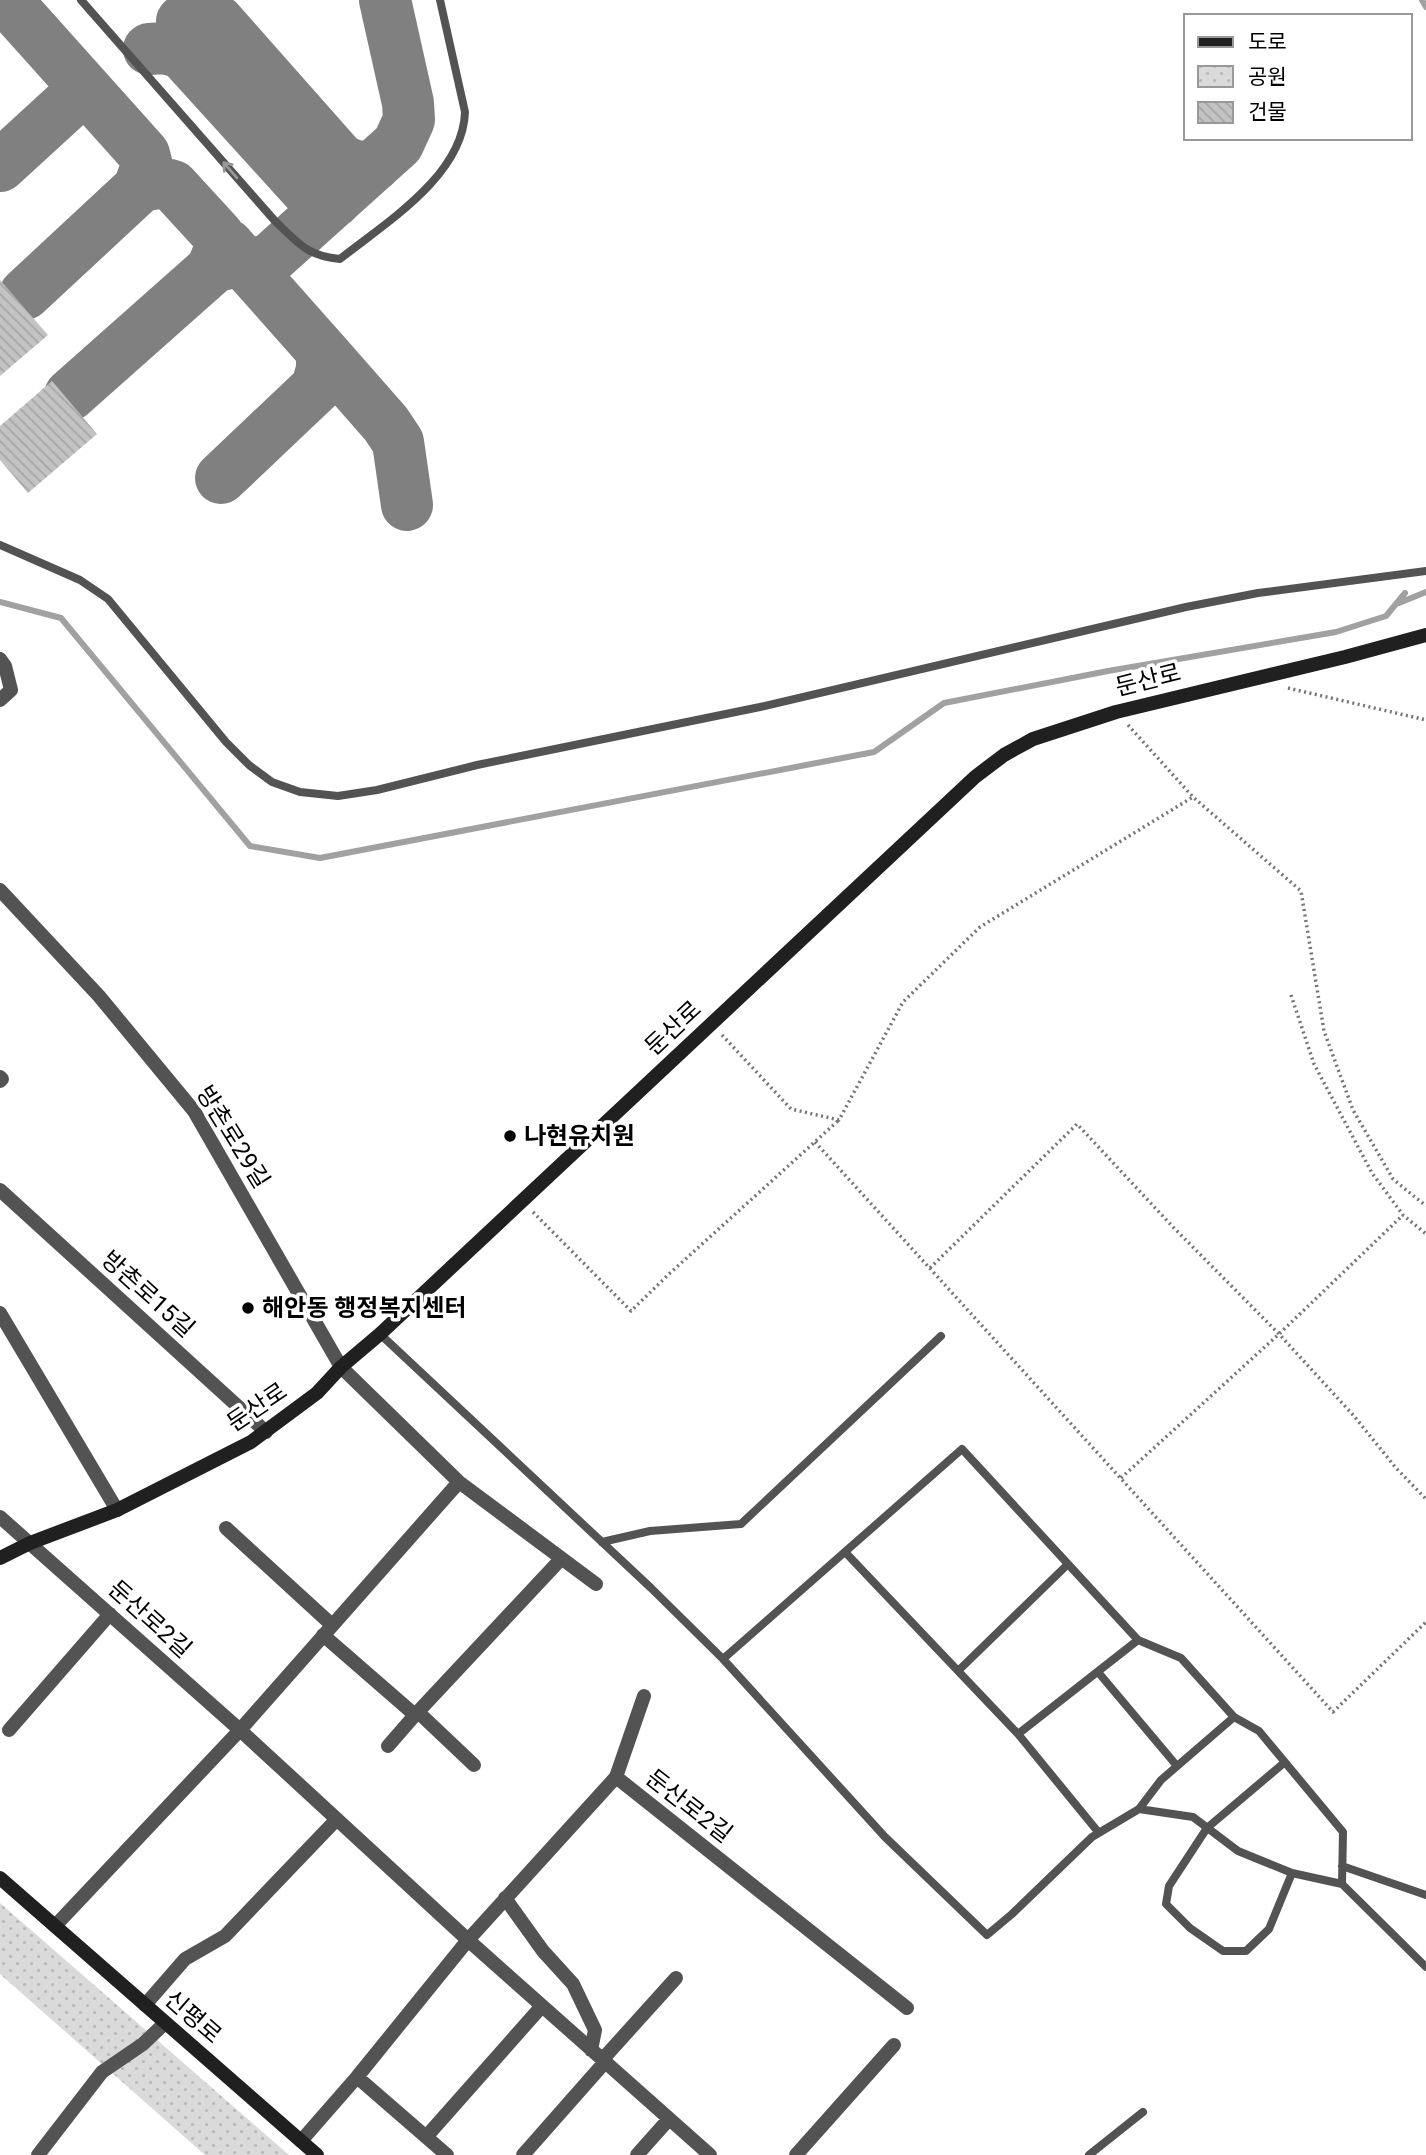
<svg xmlns="http://www.w3.org/2000/svg" width="1426" height="2155" viewBox="0 0 1426 2155" font-family="Roboto,'Noto Sans KR',sans-serif">
	<defs>
		<pattern id="park-dots" width="8" height="8" patternUnits="userSpaceOnUse" patternTransform="scale(1.75)"><rect width="8" height="8" fill="#dadada"/><path d="M2 2h.1M6 6h.1" fill="none" stroke="#b9b9b9" stroke-width="1.8" stroke-linecap="round"/></pattern>
		<pattern id="building-back-hatch" width="6" height="6" patternUnits="userSpaceOnUse" patternTransform="scale(1.75)"><rect width="6" height="6" fill="#c3c3c3"/><path d="M-1 5l2 2M0 0l6 6M5-1l2 2" fill="none" stroke="#a6a6a6"/></pattern>
	</defs>
	<rect width="100%" height="100%" fill="#fff"/>
	<!-- park -->
	<path fill="url(#park-dots)" d="M0,1903L289,2155H205L0,1974Z"/>
	<g fill="none" stroke-linecap="round" stroke-linejoin="round">
		<!-- stream -->
		<path stroke="#a1a1a1" stroke-width="6" d="M1422,0L1426,7
			M0,602L61,618L250,846L320,858L874,752L944,703L1108,671L1336,632L1386,616L1405,593
			M1399,603L1426,592"/>
		<!-- taxiway -->
		<path stroke="#808080" stroke-width="52" d="M6,0L144,154L147,166L139,188
			M182,21L197,15L218,21L340,159C353,167 361,168 375,165
			M149,49L165,48L182,53L310,194L322,202L335,201
			M0,166L71,101
			M25,294L139,188C152,183 160,182 173,186L218,235L220,249L212,269
			M322,351L386,424L398,442L407,505
			M70,395L212,269C233,257 249,268 270,259L398,144L409,120L408,103L385,0
			M221,478L317,387L322,369V351L228,245"/>
	</g>
	<!-- building -->
	<path fill="url(#building-back-hatch)" d="M0,280L48,335L0,376Z
		M52,381L97,434L28,493L0,460V426Z"/>
	<g fill="none" stroke-linecap="round" stroke-linejoin="round">
		<!-- path -->
		<path stroke="#757575" stroke-width="3.5" stroke-dasharray="2 3.5" stroke-linecap="butt" d="M1288,688L1426,720
			M1128,725L1193,797L1301,891L1324,1031L1353,1110L1393,1179L1426,1206
			M1291,995L1314,1064L1372,1173L1403,1215L1426,1234
			M722,1035L791,1109L839,1120L903,1002L980,927L1193,797
			M815,1142L1333,1712L1426,1622
			M533,1212L631,1311L669,1274L839,1120
			M930,1268L1077,1124L1172,1226L1279,1334L1354,1416L1396,1468L1426,1499
			M1121,1478L1279,1334L1403,1215"/>
		<!-- lane -->
		<path stroke="#535353" stroke-width="8" d="M81,0L275,221C298,243 307,256 340,259C385,223 463,176 465,112L440,0
			M0,545L80,580L108,599L226,742L249,765L272,782L300,792L338,796L377,790L477,765L760,707L1186,607L1258,593L1426,571
			M380,1334L651,1588L723,1659L885,1837L987,1935L1012,1914L1092,1837L1139,1809L1193,1817L1238,1851L1292,1873L1342,1884L1426,1967
			M602,1542L650,1531L741,1524L941,1336
			M845,1552L1018,1734
			M723,1659L962,1449L1138,1640L1181,1658L1234,1717L1259,1731L1343,1832L1342,1884
			M958,1671L1068,1564
			M1098,1672L1177,1766
			M1285,1762L1207,1828L1169,1886L1166,1904L1190,1928L1223,1951H1246L1269,1929L1292,1873
			M1139,1809L1161,1780L1234,1717
			M1099,1833L1018,1734L1138,1640
			M1342,1866L1426,1895
			M1089,2155L1143,2112"/>
		<!-- street -->
		<path stroke="#535353" stroke-width="14" d="M0,659L5,666L11,690L0,700
			M0,890L99,996L194,1111L341,1367L459,1482L596,1584
			M0,1077L2,1079L0,1081
			M0,1190L266,1432
			M0,1313L117,1510
			M0,1517L240,1730L468,1940L710,2155
			M226,1528L332,1625
			M323,1635L415,1715L388,1746
			M418,1712L474,1765
			M415,1715L561,1559
			M9,1730L110,1614
			M616,1777L907,2008
			M505,1898L543,1951L573,1984L595,2030L591,2050
			M55,1926L240,1730L459,1482
			M145,2005L185,1959L225,1936L337,1819
			M602,2060L676,1978
			M357,2077L447,2155
			M426,2137L542,2006
			M301,2141L357,2077L468,1940L616,1777L644,1696
			M38,2155L102,2072L143,2044L165,2023
			M523,2155L605,2062
			M637,2155L669,2119
			M796,2155L894,2045"/>
		<!-- secondary -->
		<path stroke="#202020" stroke-width="14" d="M0,1558L30,1543L117,1510L251,1442L317,1393L341,1367L380,1334L975,777L1004,755L1033,739L1116,712L1345,657L1426,635
			M0,1878L317,2155"/>
	</g>
	<!-- one-way arrows -->
	<defs><path id="oneway-shaft" d="M-6 0H5M1.5-3L5.5 0L1.5 3" fill="none" stroke-width="1.6" stroke-linecap="round" stroke-linejoin="round" transform="scale(1.75)"/></defs>
	<use stroke="#989898" href="#oneway-shaft" transform="translate(230 170) rotate(-131)"/>
	<!-- markers -->
	<g fill="#000" stroke="#fff" stroke-width="2.5">
		<circle cx="510" cy="1136" r="7"/>
		<circle cx="248" cy="1308" r="7"/>
	</g>
	<g text-anchor="middle" dominant-baseline="central" stroke-width="7" stroke-linejoin="round" paint-order="stroke">
		<!-- street labels -->
		<g font-size="24" fill="#000" stroke="#fff">
			<text transform="translate(1148 680) rotate(-14)">둔산로</text>
			<text transform="translate(673 1028) rotate(-43)">둔산로</text>
			<text transform="translate(233 1137) rotate(58)">방촌로29길</text>
			<text transform="translate(148 1294) rotate(42)">방촌로15길</text>
			<text transform="translate(257 1407) rotate(-34)">둔산로</text>
			<text transform="translate(150 1619) rotate(42)">둔산로2길</text>
			<text transform="translate(689 1806) rotate(38)">둔산로2길</text>
			<text transform="translate(193 2017) rotate(41)">신평로</text>
		</g>
		<!-- poi labels -->
		<g font-size="24" font-weight="bold" fill="#000" stroke="#fff" text-anchor="start">
			<text x="524" y="1136">나현유치원</text>
			<text x="262" y="1308">해안동 행정복지센터</text>
		</g>
	</g>
	<!-- legend -->
	<rect x="1184" y="14" width="228" height="126" fill="#ffffff" stroke="#999999" stroke-width="2"/>
	<rect x="1198" y="37" width="35" height="10" fill="#202020" stroke="#999999" stroke-width="2"/>
	<text x="1248" y="49" font-size="21" fill="#000000">도로</text>
	<rect x="1198" y="66" width="35" height="21" fill="url(#park-dots)" stroke="#999999" stroke-width="2"/>
	<text x="1248" y="84" font-size="21" fill="#000000">공원</text>
	<rect x="1198" y="102" width="35" height="21" fill="url(#building-back-hatch)" stroke="#999999" stroke-width="2"/>
	<text x="1248" y="119" font-size="21" fill="#000000">건물</text>
</svg>
